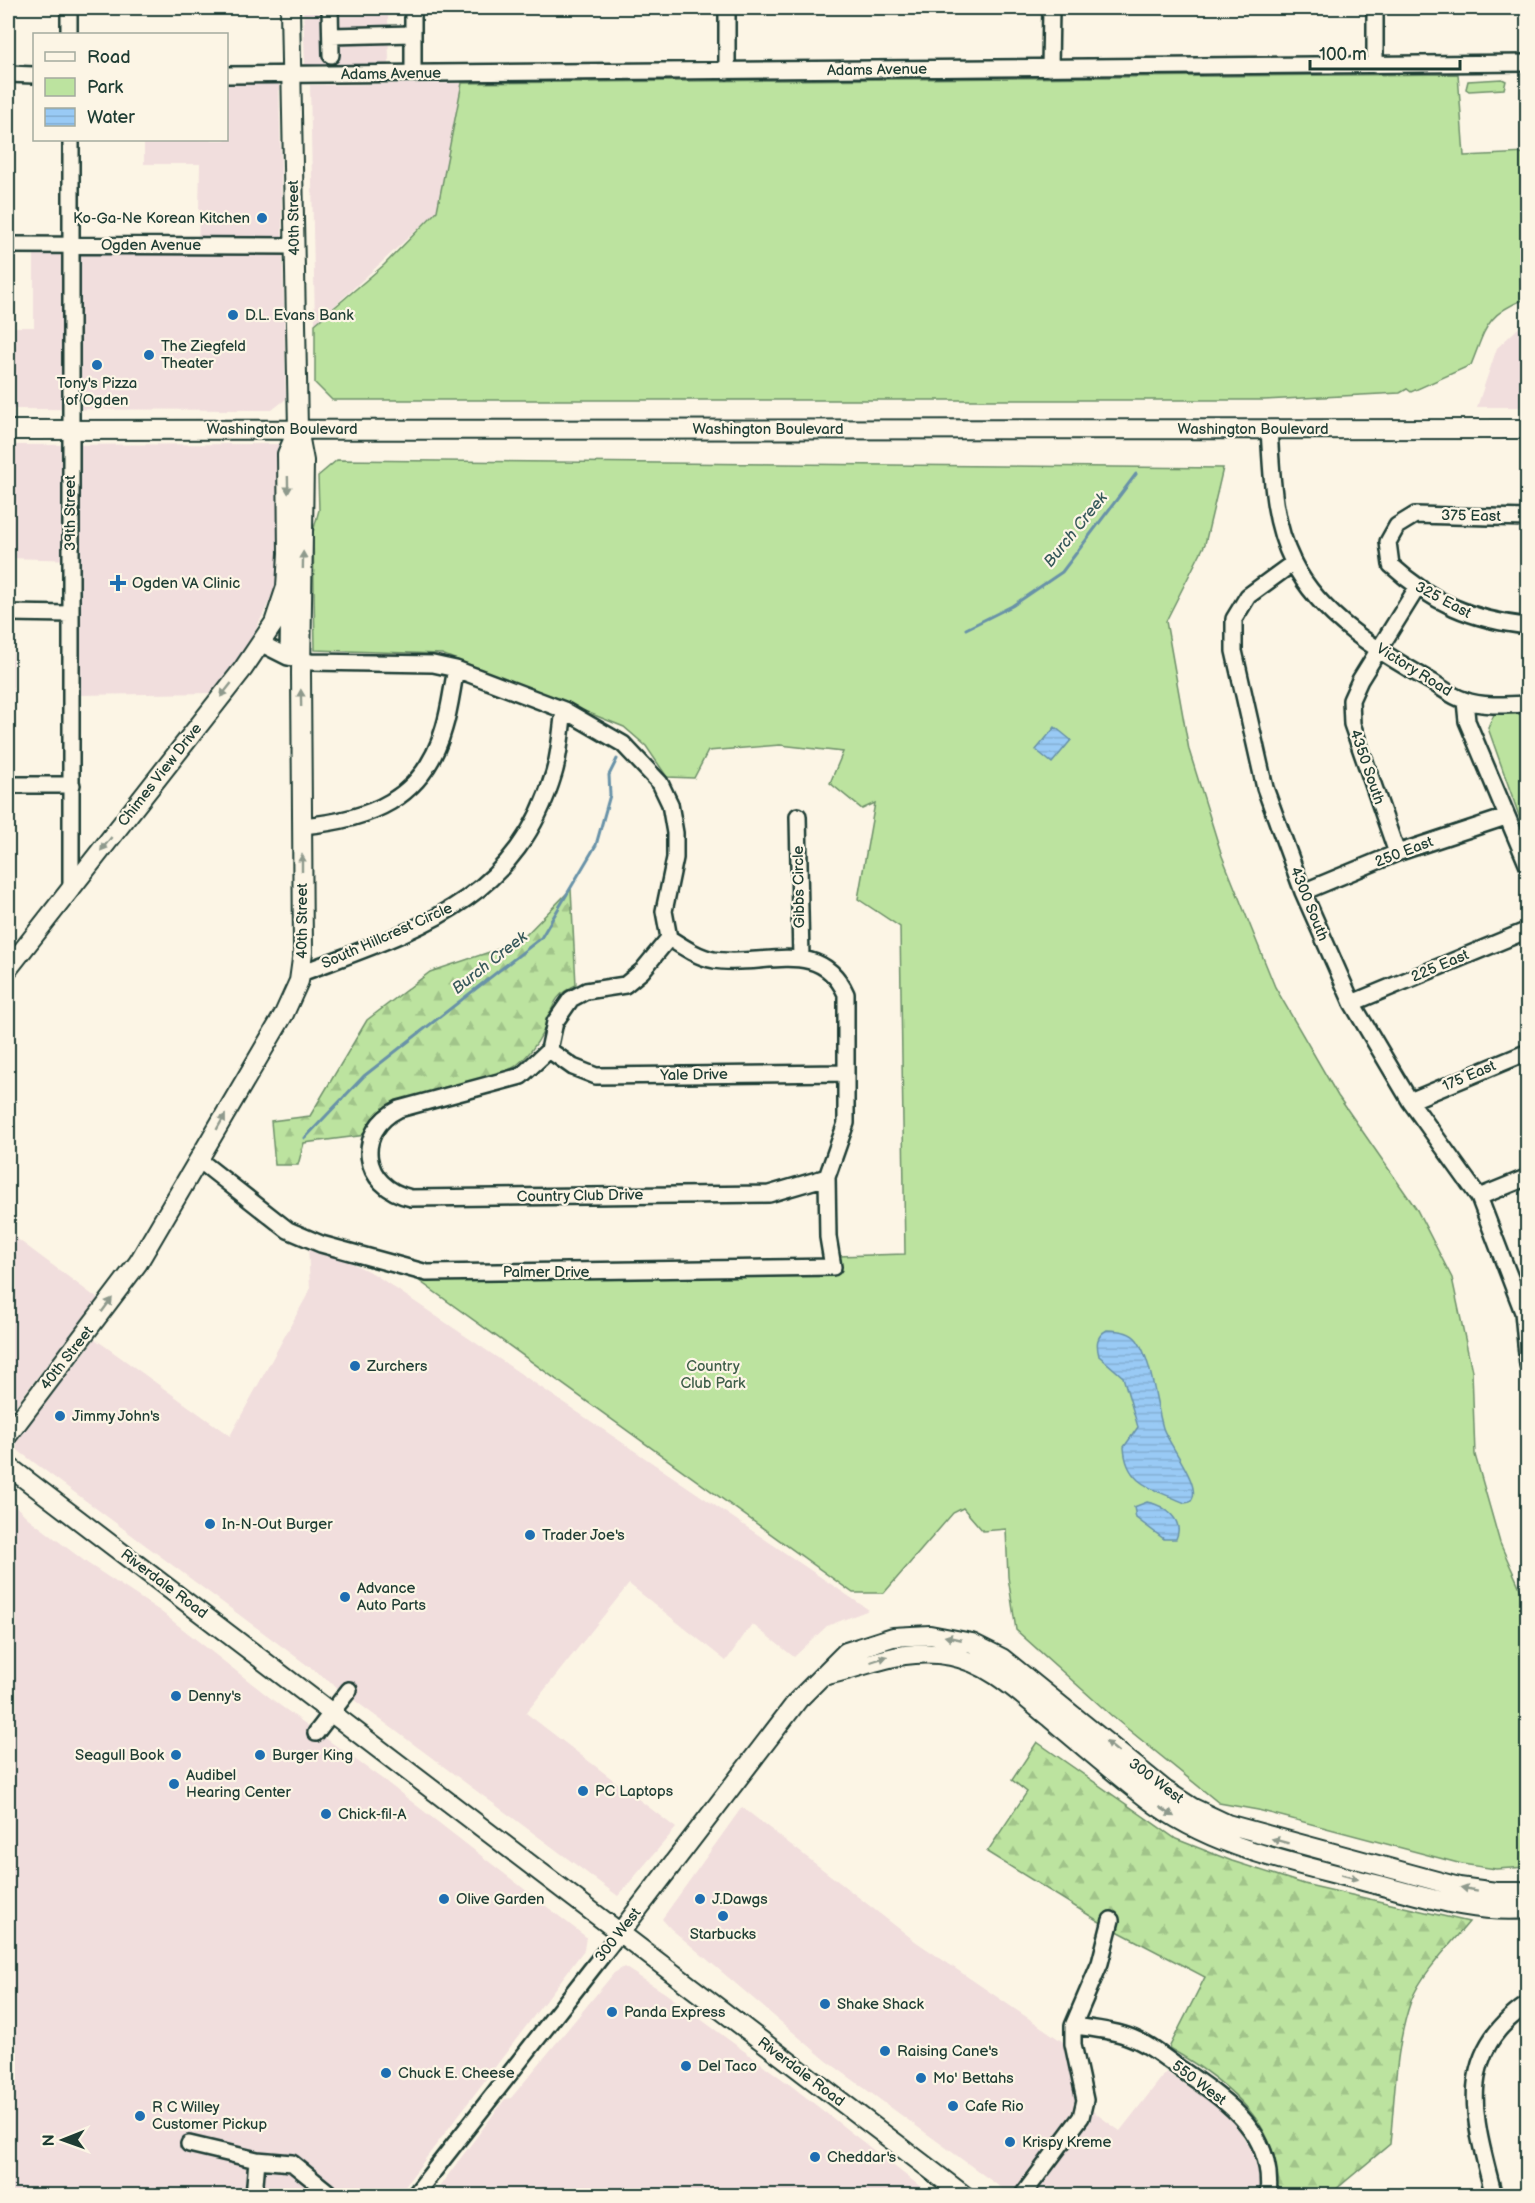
<svg xmlns="http://www.w3.org/2000/svg" width="1535" height="2203" viewBox="0 0 1535 2203" font-family="'Balsamiq Sans',sans-serif">
	<defs>
		<pattern id="forest-firs" width="22" height="20" patternUnits="userSpaceOnUse" patternTransform="scale(1.5)"><rect width="22" height="20" fill="#bce39f"/><path d="M5 1l3.5 6h-7zM16 11l3.5 6h-7z" fill="#a1c48a"/></pattern>
		<pattern id="water-rules" width="6" height="5" patternUnits="userSpaceOnUse" patternTransform="scale(1.5)"><rect width="6" height="5" fill="#99caf5"/><path d="M0 2.5h6" fill="none" stroke="#83aed3"/></pattern>
	</defs>
	<rect width="100%" height="100%" fill="#fcf5e5"/>
	<filter id="ink" filterUnits="userSpaceOnUse"><feTurbulence type="fractalNoise" baseFrequency=".0167" numOctaves="2"/><feDisplacementMap in="SourceGraphic" scale="12" xChannelSelector="R" yChannelSelector="G"/><feConvolveMatrix kernelMatrix="1 2 1 2 8 2 1 2 1" color-interpolation-filters="sRGB"/></filter>
	<g filter="url(#ink)">
		<!-- built -->
		<path fill="#f1dedd" d="M303,8H388L389,66L305,65Z
			M279,82L286,399L272,410L8,409V327H34V254L198,253L200,164H144V140H226L227,83Z
			M462,83L437,211L315,324L310,85Z
			M1527,320V407H1477L1497,348Z
			M286,444L280,570L277,585L249,644L214,693L77,695L76,560L8,558V445Z
			M8,620H13V783H8Z
			M8,1232L98,1299L8,1415Z
			M308,1242L374,1274L869,1610L827,1626L794,1657L752,1624L726,1661L629,1584L526,1713L676,1828L618,1896L12,1446L95,1339L230,1436L310,1290Z
			M8,1499L28,1518L87,1563L160,1611L278,1704L385,1781L586,1937L584,1950L398,2195H8Z
			M742,1807L915,1941L1069,2046L1080,2102L1120,2131L1166,2072L1214,2104L1235,2123L1259,2162L1260,2195H1011L827,2061L670,1928L662,1919Z
			M624,1967L665,1993L789,2084L931,2195H433L505,2099L511,2098L614,1973Z"/>
		<!-- green -->
		<path fill="#bce39f" stroke="#6e906a" stroke-width="1.5" d="M1458,74L1464,156L1527,153V291L1525,299C1485,315 1486,328 1471,365L1411,392L1407,389L1400,393L1264,400H332L315,383V324L384,265L437,211L462,83Z
			M1502,79L1506,81L1504,89L1469,91L1466,89L1468,81Z
			M337,460L1223,468L1205,544L1166,621L1189,750L1222,856L1275,987L1338,1096L1417,1210L1452,1278L1472,1371L1475,1455L1500,1543L1527,1604V1867L1496,1869L1462,1864L1258,1810L1219,1803L1113,1717L1016,1630L1008,1577L1006,1529L983,1531L963,1508L953,1513L884,1593H853L418,1280L832,1275L842,1270L838,1256L905,1254L900,927L858,899L875,803L862,809L830,783L843,752L780,745L708,751L694,778L667,777L646,746L624,727L442,654L315,650L313,532L319,510L318,476Z
			M1527,709V838L1488,728L1496,710Z"/>
		<!-- forest -->
		<path fill="url(#forest-firs)" stroke="#6e906a" stroke-width="1.5" d="M571,889L576,985C550,997 554,1009 543,1032C537,1044 528,1056 517,1065C507,1075 417,1096 397,1102C383,1111 373,1118 366,1135L304,1143L298,1165H275L271,1121L310,1116L367,1020L430,972L519,942Z
			M1037,1742L1176,1839L1232,1861L1304,1884L1469,1922C1451,1944 1421,1974 1411,2001C1395,2046 1395,2097 1390,2144L1329,2195H1274C1289,2127 1220,2077 1169,2048L1205,1977L1100,1922L987,1852L1027,1792L1012,1780Z"/>
		<!-- water -->
		<path fill="url(#water-rules)" stroke="#6892a8" stroke-width="1.5" d="M1055,727L1071,740L1052,763L1036,750Z
			M1107,1330C1117,1330 1131,1332 1137,1340C1152,1360 1156,1405 1163,1428C1168,1444 1205,1489 1190,1502L1185,1503C1155,1489 1126,1486 1124,1447L1138,1427L1123,1377L1099,1356C1096,1344 1096,1336 1107,1330Z
			M1147,1502C1164,1505 1185,1520 1176,1539H1164L1136,1518L1134,1507Z"/>
		<g fill="none" stroke-linecap="round" stroke-linejoin="round">
			<!-- stream -->
			<path stroke="#6892a8" stroke-width="3" d="M966,629L1012,606L1062,572L1136,474
				M305,1138L364,1076L541,938L596,845L610,795L609,775L617,759"/>
			<defs>
				<path id="minor" d="M69,8V34
					M330,8L331,55
					M413,8V74
					M727,8V71
					M331,36L413,34
					M1375,65V8
					M1050,68L1051,8
					M8,74L34,75
					M226,75L1528,63
					M71,140V887
					M8,245L294,246
					M1269,429C1272,475 1272,520 1293,562C1320,617 1381,653 1432,682C1442,688 1453,697 1464,700C1482,707 1508,705 1528,704
					M1528,518L1415,515L1397,526L1388,542L1391,565C1433,603 1471,620 1528,626
					M1293,563L1248,596L1234,619V651L1265,788L1303,892L1352,1003L1410,1101L1479,1197L1523,1312L1528,1365
					M8,613L70,614
					M288,657L289,583
					M1465,701L1467,721L1528,866
					M8,785H72
					M798,816L801,959
					M302,826C369,820 424,800 444,728C450,709 452,688 456,669
					M1397,853L1352,724L1351,700L1360,680L1417,588
					M1303,892L1397,853L1506,817
					M669,938L642,971L625,985L586,991L571,999L555,1022L549,1050L521,1076L399,1109C354,1131 361,1187 411,1198L769,1194L827,1177
					M301,973C415,930 515,903 554,773C560,753 561,730 564,710
					M1352,1003L1528,930
					M549,1050L573,1067L596,1076L846,1073
					M1410,1101L1528,1052
					M199,1160L288,1230L321,1244L427,1273L833,1267L828,1237L827,1177L846,1123V994C820,936 763,968 714,960C698,957 683,947 669,938L664,911L675,858V833L670,804L660,783L623,744L564,710L456,669L433,664L311,662L288,657L262,644
					M1479,1197L1528,1177
					M316,1733L349,1690
					M1073,2026C1091,2028 1110,2030 1127,2036C1148,2043 1165,2058 1182,2070C1228,2102 1275,2133 1268,2196
					M189,2144L257,2160
					M254,2196L257,2160L292,2163L333,2196
					M414,2196L619,1934
					M1022,2196L1081,2117L1085,2100L1073,2044V2026L1100,1963L1111,1920
					M1494,2196C1475,2122 1452,2055 1528,2004"/>
				<path id="major" d="M8,430L1528,429
					M8,969L243,669L274,623L286,587L288,553L287,454L298,429
					M8,1435L138,1263L284,1014L299,981L303,952L301,673L304,461L298,429L290,8
					M8,1466L965,2196
					M823,1676C867,1667 904,1646 951,1656C991,1664 1019,1693 1050,1718C1082,1745 1114,1773 1148,1799C1212,1848 1291,1862 1367,1882C1420,1895 1472,1914 1528,1909
					M619,1934L798,1700L846,1652L893,1637L930,1635L972,1643L1002,1658L1165,1790L1193,1808L1227,1824L1459,1887L1496,1892H1528"/>
			</defs>
			<!-- minor casing -->
			<use href="#minor" stroke="#1f3d34" stroke-width="20"/>
			<!-- major casing -->
			<use href="#major" stroke="#1f3d34" stroke-width="22"/>
			<!-- minor -->
			<use href="#minor" stroke="#fcf5e5" stroke-width="15"/>
			<!-- major -->
			<use href="#major" stroke="#fcf5e5" stroke-width="18"/>
		</g>
		<!-- one-way arrows -->
		<defs><path id="oneway-solid" d="M-6-.8H1V-3.2L6.5 0L1 3.2V.8H-6Z" transform="scale(1.5)"/></defs>
		<g fill="#8e998c">
			<use href="#oneway-solid" transform="translate(288 485) rotate(89)"/>
			<use href="#oneway-solid" transform="translate(303 560) rotate(-89)"/>
			<use href="#oneway-solid" transform="translate(226 690) rotate(128)"/>
			<use href="#oneway-solid" transform="translate(301 698) rotate(-91)"/>
			<use href="#oneway-solid" transform="translate(106 844) rotate(128)"/>
			<use href="#oneway-solid" transform="translate(302 863) rotate(-90)"/>
			<use href="#oneway-solid" transform="translate(221 1122) rotate(-60)"/>
			<use href="#oneway-solid" transform="translate(107 1305) rotate(-53)"/>
			<use href="#oneway-solid" transform="translate(953 1638) rotate(-168)"/>
			<use href="#oneway-solid" transform="translate(879 1659) rotate(-18)"/>
			<use href="#oneway-solid" transform="translate(1112 1747) rotate(-141)"/>
			<use href="#oneway-solid" transform="translate(1167 1812) rotate(33)"/>
			<use href="#oneway-solid" transform="translate(1280 1841) rotate(-165)"/>
			<use href="#oneway-solid" transform="translate(1350 1877) rotate(15)"/>
			<use href="#oneway-solid" transform="translate(1469 1889) rotate(-170)"/>
		</g>
	</g>
	<!-- markers -->
	<g fill="#1f6fb2" stroke="#fcf5e5" stroke-width="2">
		<circle cx="262" cy="218" r="6"/>
		<circle cx="233" cy="315" r="6"/>
		<circle cx="149" cy="355" r="6"/>
		<circle cx="97" cy="365" r="6"/>
		<path d="M115 574h6v6h6v6h-6v6h-6v-6h-6v-6h6z"/>
		<circle cx="355" cy="1366" r="6"/>
		<circle cx="60" cy="1416" r="6"/>
		<circle cx="210" cy="1524" r="6"/>
		<circle cx="530" cy="1535" r="6"/>
		<circle cx="345" cy="1597" r="6"/>
		<circle cx="176" cy="1696" r="6"/>
		<circle cx="176" cy="1755" r="6"/>
		<circle cx="260" cy="1755" r="6"/>
		<circle cx="174" cy="1784" r="6"/>
		<circle cx="583" cy="1791" r="6"/>
		<circle cx="326" cy="1814" r="6"/>
		<circle cx="444" cy="1899" r="6"/>
		<circle cx="700" cy="1899" r="6"/>
		<circle cx="723" cy="1916" r="6"/>
		<circle cx="825" cy="2004" r="6"/>
		<circle cx="612" cy="2012" r="6"/>
		<circle cx="885" cy="2051" r="6"/>
		<circle cx="686" cy="2066" r="6"/>
		<circle cx="386" cy="2073" r="6"/>
		<circle cx="921" cy="2078" r="6"/>
		<circle cx="953" cy="2106" r="6"/>
		<circle cx="140" cy="2116" r="6"/>
		<circle cx="1010" cy="2142" r="6"/>
		<circle cx="815" cy="2157" r="6"/>
	</g>
	<g text-anchor="middle" dominant-baseline="central" stroke-width="4.5" stroke-linejoin="round" paint-order="stroke">
		<!-- street labels -->
		<g font-size="15" fill="#1f3d34" stroke="#fcf5e5">
			<text transform="translate(877 70) rotate(-1)">Adams Avenue</text>
			<text transform="translate(391 74) rotate(-1)">Adams Avenue</text>
			<text transform="translate(294 218) rotate(-91)">40th Street</text>
			<text x="151" y="245">Ogden Avenue</text>
			<text x="282" y="429">Washington Boulevard</text>
			<text x="768" y="429">Washington Boulevard</text>
			<text x="1253" y="429">Washington Boulevard</text>
			<text transform="translate(70 513) rotate(-90)">39th Street</text>
			<text transform="translate(1471 516) rotate(1)">375 East</text>
			<text transform="translate(1443 600) rotate(28)">325 East</text>
			<text transform="translate(1414 670) rotate(32)">Victory Road</text>
			<text transform="translate(1367 767) rotate(71)">4350 South</text>
			<text transform="translate(160 775) rotate(-52)">Chimes View Drive</text>
			<text transform="translate(1404 852) rotate(-21)">250 East</text>
			<text transform="translate(799 887) rotate(-91)">Gibbs Circle</text>
			<text transform="translate(1309 904) rotate(68)">4300 South</text>
			<text transform="translate(302 921) rotate(-90)">40th Street</text>
			<text transform="translate(387 936) rotate(-24)">South Hillcrest Circle</text>
			<text transform="translate(1440 966) rotate(-23)">225 East</text>
			<text transform="translate(694 1075) rotate(-1)">Yale Drive</text>
			<text transform="translate(1469 1076) rotate(-23)">175 East</text>
			<text transform="translate(580 1196) rotate(-1)">Country Club Drive</text>
			<text x="546" y="1272">Palmer Drive</text>
			<text transform="translate(67 1358) rotate(-52)">40th Street</text>
			<text transform="translate(164 1584) rotate(37)">Riverdale Road</text>
			<text transform="translate(1156 1781) rotate(37)">300 West</text>
			<text transform="translate(618 1935) rotate(-52)">300 West</text>
			<text transform="translate(801 2072) rotate(37)">Riverdale Road</text>
			<text transform="translate(1199 2083) rotate(37)">550 West</text>
		</g>
		<!-- poi labels -->
		<g font-size="15" fill="#1f3d34" stroke="#fcf5e5" text-anchor="start">
			<text x="250" y="218" text-anchor="end">Ko-Ga-Ne Korean Kitchen</text>
			<text x="245" y="315">D.L. Evans Bank</text>
			<text x="161" y="346">The Ziegfeld<tspan x="161" dy="17">Theater</tspan></text>
			<text x="97" y="383" text-anchor="middle">Tony's Pizza<tspan x="97" dy="17">of Ogden</tspan></text>
			<text x="132" y="583">Ogden VA Clinic</text>
			<text x="367" y="1366">Zurchers</text>
			<text x="72" y="1416">Jimmy John's</text>
			<text x="222" y="1524">In-N-Out Burger</text>
			<text x="542" y="1535">Trader Joe's</text>
			<text x="357" y="1588">Advance<tspan x="357" dy="17">Auto Parts</tspan></text>
			<text x="188" y="1696">Denny's</text>
			<text x="164" y="1755" text-anchor="end">Seagull Book</text>
			<text x="272" y="1755">Burger King</text>
			<text x="186" y="1775">Audibel<tspan x="186" dy="17">Hearing Center</tspan></text>
			<text x="595" y="1791">PC Laptops</text>
			<text x="338" y="1814">Chick-fil-A</text>
			<text x="456" y="1899">Olive Garden</text>
			<text x="712" y="1899">J.Dawgs</text>
			<text x="723" y="1934" text-anchor="middle">Starbucks</text>
			<text x="837" y="2004">Shake Shack</text>
			<text x="624" y="2012">Panda Express</text>
			<text x="897" y="2051">Raising Cane's</text>
			<text x="698" y="2066">Del Taco</text>
			<text x="398" y="2073">Chuck E. Cheese</text>
			<text x="933" y="2078">Mo' Bettahs</text>
			<text x="965" y="2106">Cafe Rio</text>
			<text x="152" y="2107">R C Willey<tspan x="152" dy="17">Customer Pickup</tspan></text>
			<text x="1022" y="2142">Krispy Kreme</text>
			<text x="827" y="2157">Cheddar's</text>
		</g>
		<!-- park labels -->
		<g font-size="15" fill="#3e5e49" stroke="#fcf5e5">
			<text x="713" y="1366">Country<tspan x="713" dy="17">Club Park</tspan></text>
		</g>
		<!-- water labels -->
		<g font-size="16" font-style="italic" fill="#37595b" stroke="#fcf5e5">
			<text transform="translate(1076 530) rotate(-51)">Burch Creek</text>
			<text transform="translate(490 963) rotate(-38)">Burch Creek</text>
		</g>
	</g>
	<!-- margin -->
	<rect width="1535" height="2203" fill="none" stroke="#fcf5e5" stroke-width="30"/>
	<rect x="15" y="15" width="1505" height="2173" fill="none" stroke="#1f3d34" stroke-width="2" filter="url(#ink)"/>
	<!-- legend -->
	<rect x="33" y="33" width="195" height="108" fill="#fcf5e5" stroke="#a4ab9e" stroke-width="1.5"/>
	<rect x="45" y="52" width="30" height="9" fill="#fcf5e5" stroke="#a4ab9e" stroke-width="1.5"/>
	<text x="87" y="63" font-size="18" fill="#1f3d34">Road</text>
	<rect x="45" y="78" width="30" height="18" fill="#bce39f" stroke="#a4ab9e" stroke-width="1.5"/>
	<text x="87" y="93" font-size="18" fill="#1f3d34">Park</text>
	<rect x="45" y="108" width="30" height="18" fill="url(#water-rules)" stroke="#a4ab9e" stroke-width="1.5"/>
	<text x="87" y="123" font-size="18" fill="#1f3d34">Water</text>
	<!-- north arrow -->
	<g transform="translate(63 2140) rotate(269)" stroke="#fcf5e5" stroke-width="4.5" paint-order="stroke">
	<path d="M0-4.5L10 22L0 15L-10 22Z" fill="#1f3d34"/>
	<text y="-9" font-size="16" font-weight="bold" text-anchor="middle" fill="#1f3d34">N</text>
	</g>
	<!-- scale -->
	<path d="M1310 60v9h150v-9" fill="none" stroke="#1f3d34" stroke-width="3"/>
	<text x="1319" y="60" font-size="18" fill="#1f3d34" stroke="#fcf5e5" stroke-width="4.5" paint-order="stroke">100 m</text>
</svg>
